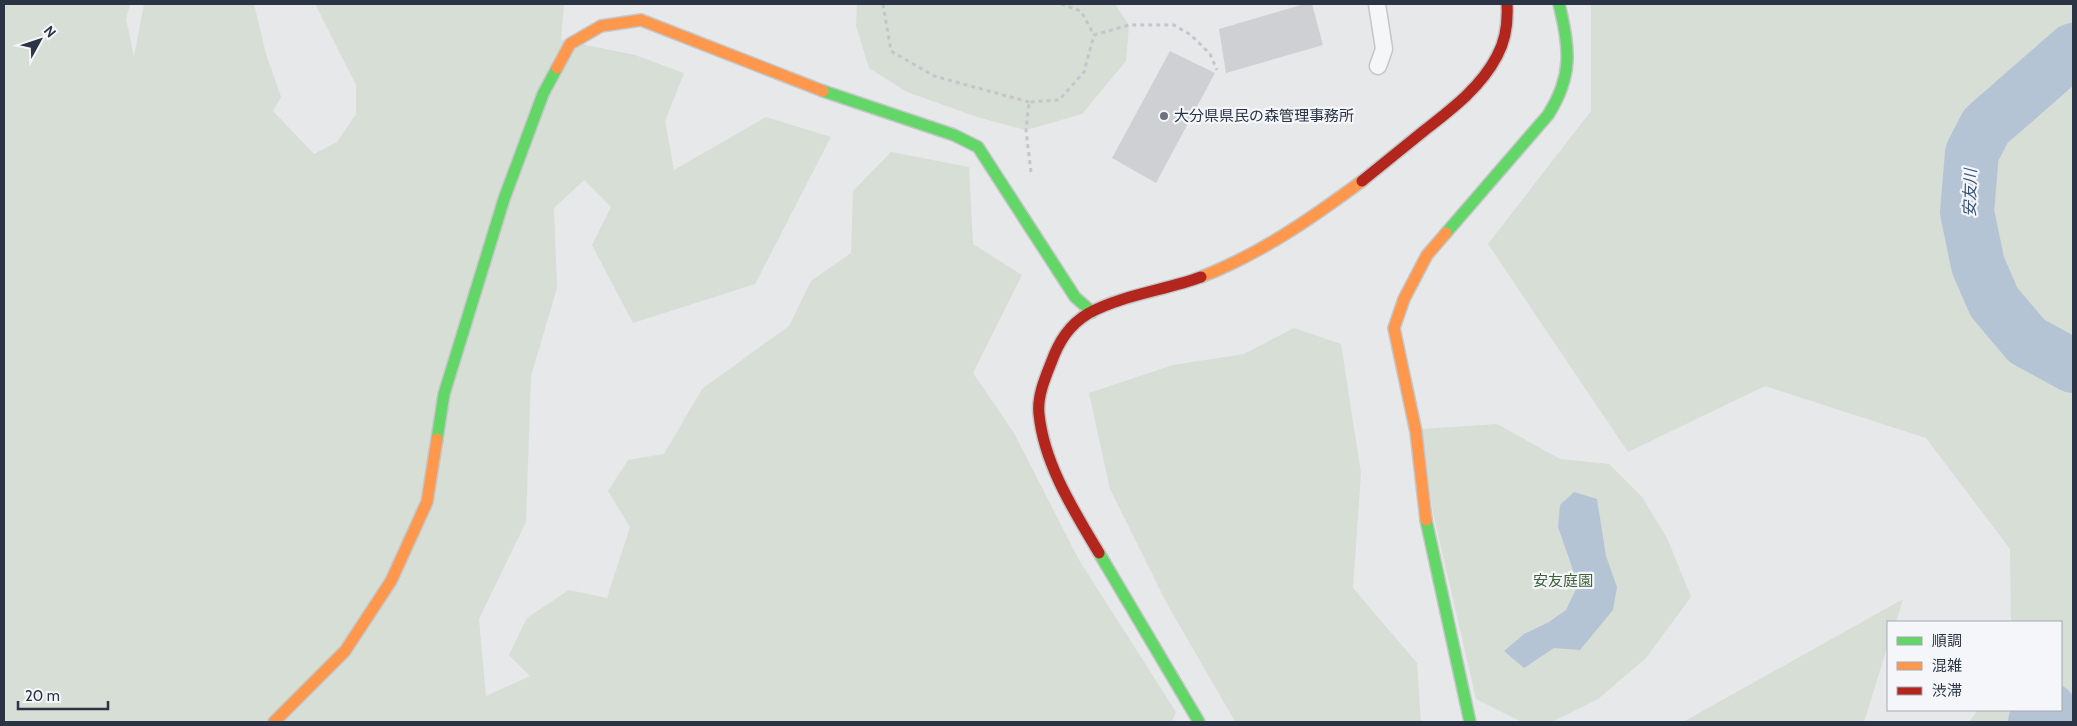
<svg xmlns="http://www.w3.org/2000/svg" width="2077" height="726" viewBox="0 0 2077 726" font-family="Cabin,'Noto Sans JP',sans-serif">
	<rect width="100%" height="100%" fill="#e6e8ea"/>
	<!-- green -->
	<path fill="#d6ded6" d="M4,4H130L126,19L134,57L144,4H254L266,54L281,97L273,111L314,154L337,142L356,114V85L315,4H564L561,40L635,55L684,73L665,121L674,170L766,117L831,137L755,284L633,323L592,245L611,207L584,180L554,208L557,288L531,376L526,522L479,619L486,696L530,676L509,655L527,618L569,590L607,598L630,527L608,491L628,460L664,454L702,389L789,326L811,281L851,253L853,191L891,152L969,167L973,244L1022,275L973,373L1014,433L1079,560L1176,712L1172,722H4Z
		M857,4H1115L1129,25L1126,61L1082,114L1026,130L977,117L907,92L869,68L856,26Z
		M1591,4H2073V722H1969L1978,710H2061V622H2011L2010,549L1926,438L1765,386L1628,452L1488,244L1591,111Z
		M1294,328L1341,344L1361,473L1353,588L1417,663L1421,722H1234L1233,718L1166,602L1110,489L1089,393L1173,365L1244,354Z
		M1497,424L1560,459L1609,464L1642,497L1667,538L1691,597L1646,658L1598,699L1552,722H1522L1476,699L1433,513L1422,429Z
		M1903,599L1896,622H1888V645L1864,722H1683Z"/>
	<!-- water -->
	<path fill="#b4c4d5" d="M1574,492L1597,499L1606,556L1617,587L1613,610L1580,650L1554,648L1524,668L1504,651L1524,634L1549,622L1566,610L1576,589L1572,567L1558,527L1560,505Z"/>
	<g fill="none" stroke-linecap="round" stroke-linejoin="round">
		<!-- river -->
		<path stroke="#b4c4d5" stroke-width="54" d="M2073,50L1986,126L1972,153L1967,212L1978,265L1994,302L2027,341L2073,366
			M2035,722L2050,710"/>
	</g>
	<!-- building -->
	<path fill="#ced0d3" d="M1304,4H1312L1323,45L1226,73L1219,29Z
		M1170,51L1215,73L1156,183L1112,158Z"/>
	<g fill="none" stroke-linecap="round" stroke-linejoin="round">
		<defs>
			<path id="lane" d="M1377,4L1384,49L1378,66"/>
			<path id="fast" d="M823,91L954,135L978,147L1075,297L1092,312
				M1446,233L1548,115C1573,76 1570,48 1559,4
				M437,439L444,394L504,199L543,94L557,68
				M1426,520L1470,722
				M1099,553L1199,722"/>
			<path id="slow" d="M557,68L570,44L601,26L641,20L823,91
				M1201,277C1260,254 1312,218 1362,181
				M1426,520L1416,432L1394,328L1404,299L1427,255L1446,233
				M274,722L345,651L391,581L427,502L437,439"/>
			<path id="jam" d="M1362,181C1383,164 1404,147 1425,130C1452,109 1481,87 1497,56C1506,40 1508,22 1507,4
				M1099,553C1074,511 1044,464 1039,414C1037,397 1045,378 1051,363C1059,341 1069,325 1089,313C1122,295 1166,290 1201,277"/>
		</defs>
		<!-- lane casing -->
		<use href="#lane" stroke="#c4c6c8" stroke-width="19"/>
		<!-- fast casing -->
		<use href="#fast" stroke="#c4c6c8" stroke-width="14"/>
		<!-- slow casing -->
		<use href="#slow" stroke="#c4c6c8" stroke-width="14"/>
		<!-- jam casing -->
		<use href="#jam" stroke="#c4c6c8" stroke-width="14"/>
		<!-- path -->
		<path stroke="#c5c6ca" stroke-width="3" stroke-dasharray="4 4" stroke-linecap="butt" d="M883,4L891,51L934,76L1029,102
			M1061,4L1081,11L1094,35
			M1031,172L1026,130L1029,102L1059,100L1084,72L1094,35L1129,25H1174L1191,35L1210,54L1217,70"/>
		<!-- lane -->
		<use href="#lane" stroke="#f5f6f7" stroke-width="16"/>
		<!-- fast -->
		<use href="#fast" stroke="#63d668" stroke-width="11"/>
		<!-- slow -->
		<use href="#slow" stroke="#ff974d" stroke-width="11"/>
		<!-- jam -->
		<use href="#jam" stroke="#b3261e" stroke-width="11"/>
	</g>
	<!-- markers -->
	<circle fill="#6c737f" stroke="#f4f6f9" stroke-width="2" cx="1164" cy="116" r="5"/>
	<g text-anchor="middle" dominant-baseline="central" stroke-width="4.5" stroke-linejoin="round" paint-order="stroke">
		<!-- poi labels -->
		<g font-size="15" fill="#2b3445" stroke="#f4f6f9" text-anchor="start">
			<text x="1174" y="116">大分県県民の森管理事務所</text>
		</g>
		<!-- park labels -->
		<g font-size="15" fill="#3f6138" stroke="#f4f6f9">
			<text x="1563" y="581">安友庭園</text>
		</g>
		<!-- water labels -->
		<g font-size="16" font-style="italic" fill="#34527a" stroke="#f4f6f9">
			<text transform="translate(1970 193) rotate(-89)">安友川</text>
		</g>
	</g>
	<!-- border -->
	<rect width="2077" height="726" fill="none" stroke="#2b3445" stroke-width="10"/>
	<!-- legend -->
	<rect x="1887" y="621" width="175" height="90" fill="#f4f6f9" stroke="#a4a8b1"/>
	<rect x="1897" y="637" width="25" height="8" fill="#63d668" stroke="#a4a8b1"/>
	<text x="1932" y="646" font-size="15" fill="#2b3445">順調</text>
	<rect x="1897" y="662" width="25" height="8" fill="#ff974d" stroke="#a4a8b1"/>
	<text x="1932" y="671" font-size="15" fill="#2b3445">混雑</text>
	<rect x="1897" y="687" width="25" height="8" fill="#b3261e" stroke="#a4a8b1"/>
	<text x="1932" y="696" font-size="15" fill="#2b3445">渋滞</text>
	<!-- north arrow -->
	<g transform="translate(40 40) rotate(50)" stroke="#f4f6f9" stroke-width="4" paint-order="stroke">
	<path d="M0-4L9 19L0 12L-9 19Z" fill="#2b3445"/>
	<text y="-8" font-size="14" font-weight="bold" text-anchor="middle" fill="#2b3445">N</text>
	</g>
	<!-- scale -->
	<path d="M18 701v8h90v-8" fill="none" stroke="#2b3445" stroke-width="2.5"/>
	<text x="25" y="701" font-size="15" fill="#2b3445" stroke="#f4f6f9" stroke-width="4" paint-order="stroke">20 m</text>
</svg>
